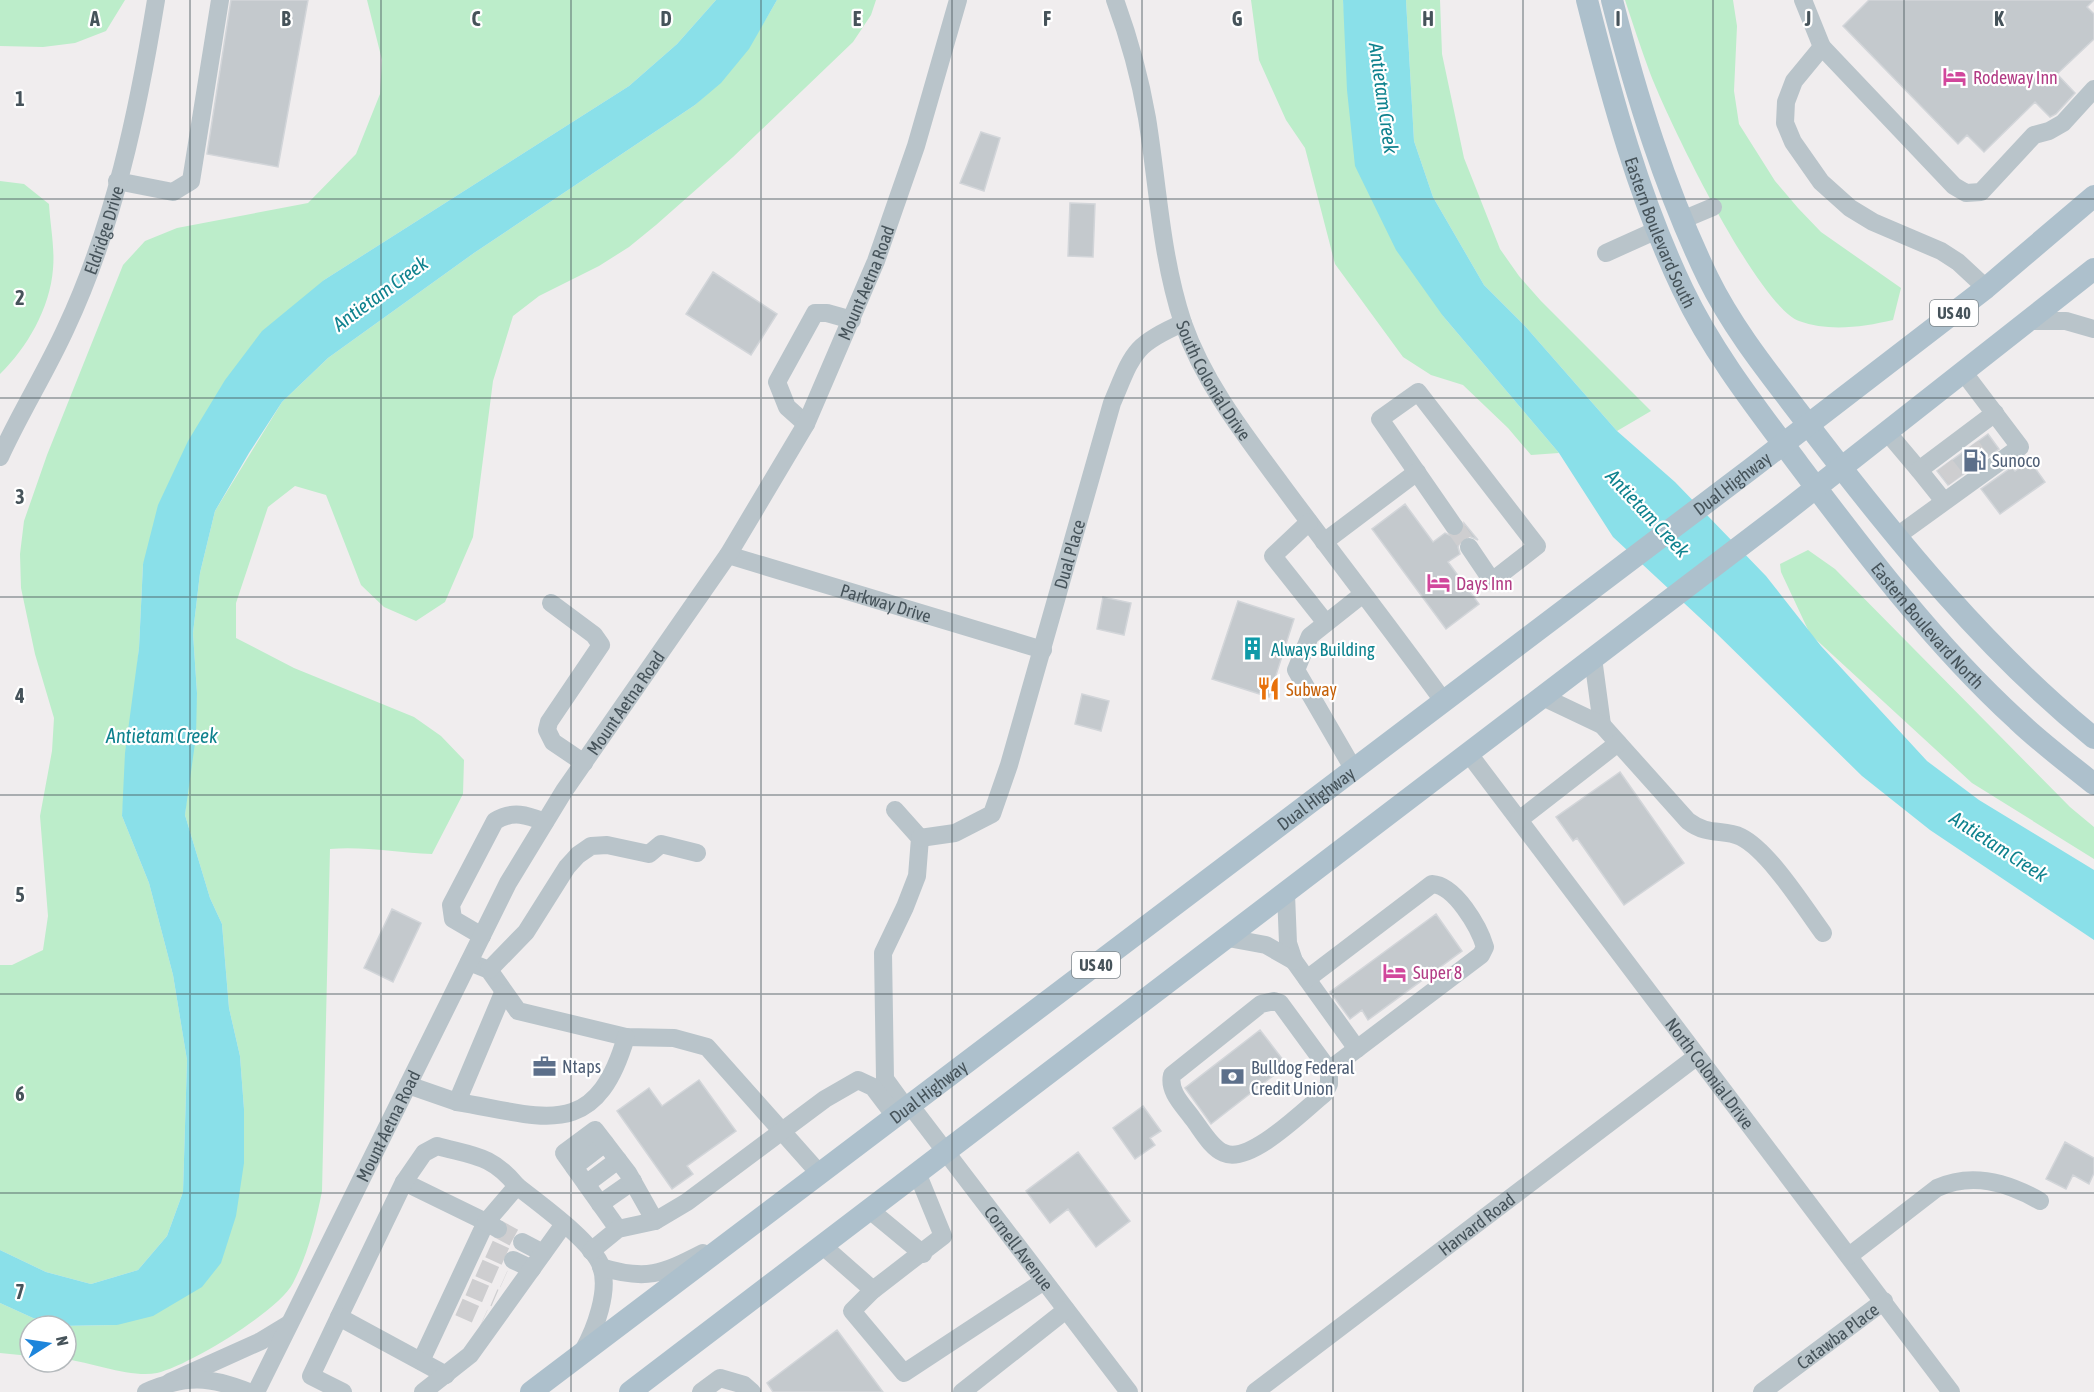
<svg xmlns="http://www.w3.org/2000/svg" width="2094" height="1392" viewBox="0 0 2094 1392" font-family="'Asap Condensed',sans-serif">
	<rect width="100%" height="100%" fill="#f0edee"/>
	<!-- green -->
	<path fill="#bcedca" d="M0,0H125L106,31L75,43L43,47L0,46Z
		M367,0H716L677,44L629,86L324,280L143,564L139,648L122,816L149,883L173,975L187,1060L183,1192L167,1236L138,1270L91,1284L46,1272L0,1250V965H12L43,950L48,916L40,816L52,751L54,718L35,654L21,588L20,554L24,521L47,455L123,265L145,241L177,228L308,203L356,154L380,94L382,60Z
		M777,0H876L871,15L853,42L733,157L656,225L629,247L599,266L539,296L513,316L493,381L473,537L445,602L416,621L384,607L361,585L326,495L295,486L268,507L236,603V638L294,668L414,717L441,736L464,760L463,794L432,854C398,853 364,846 330,849L322,1191C316,1222 308,1254 293,1283C279,1311 188,1366 157,1373C132,1378 92,1363 66,1359V1326L117,1325L244,1109L240,1056L229,1008L222,924L210,898L185,815L197,693L193,633L200,573L215,511L282,402L328,358L474,253L695,105C734,71 752,44 777,0Z
		M1251,0H1343L1345,21L1443,316L1559,453L1531,455L1508,428L1463,385L1431,375L1403,357L1335,264L1305,148L1286,120L1259,60Z
		M1406,0H1440L1442,54L1464,158L1500,249L1519,276L1541,301L1651,411L1617,431L1525,326L1484,285L1433,197L1414,141Z
		M1625,0H1733L1737,26L1734,91L1739,124L1775,181L1798,208L1821,232L1901,288L1893,320C1863,327 1829,332 1799,321C1757,305 1668,120 1650,73C1641,49 1633,24 1625,0Z
		M0,181L24,184L49,204C50,224 55,248 53,269C50,308 27,348 0,374Z
		M1808,550L1835,569L2070,807L2094,827V859L1972,783L1810,634L1781,572L1780,564Z
		M0,1303L33,1318L58,1326H30V1356L0,1353Z"/>
	<!-- water -->
	<path fill="#8ae0e9" d="M716,0H777L749,49L721,83L695,105L474,253L328,358L282,402L249,453L215,511L200,573L193,633L197,693L196,736L185,815L210,898L222,924L229,1008L240,1056L244,1109V1163L236,1216L221,1263L202,1287L153,1316L117,1325L58,1326L33,1318L0,1303V1250L46,1272L91,1284L138,1270L167,1236L183,1192L187,1060L173,975L149,883L122,816L125,753L139,648L143,564L158,505L188,441L225,380L262,331L324,280L629,86L677,44Z
		M1343,0H1406L1414,141L1433,197L1484,285L1525,326L1617,431L1675,482L1766,576L1821,646L1927,761L1979,800L2094,870V940L1930,830L1862,776L1713,630L1613,537L1559,453L1443,316L1396,250L1355,166L1347,90Z"/>
	<!-- building -->
	<path fill="#c4c9cd" stroke="#d2d5d9" stroke-width="1.5" d="M231,0H308L278,167L207,154Z
		M1869,0H2094L2087,7L2094,14V39L2057,74L2075,93L2056,114L2050,117L2035,102L1984,152L1967,135L1958,144L1843,26Z
		M981,132L1000,138L984,191L960,183Z
		M1070,203L1095,204L1093,257L1068,256Z
		M713,272L777,314L751,355L686,314Z
		M1988,434L1999,449L1948,485L1937,471Z
		M2030,461L2045,482L2000,514L1981,489L2012,467L2015,471Z
		M1405,504L1433,542L1445,533L1454,537L1460,536L1464,530V523L1478,540L1469,536L1462,538L1458,547L1460,554L1448,562L1479,604L1446,629L1372,529Z
		M1103,597L1131,603L1124,635L1097,629Z
		M1238,601L1294,619L1269,697L1212,679Z
		M1082,694L1109,701L1101,731L1075,724Z
		M1620,772L1684,863L1624,905L1577,838L1573,841L1556,817Z
		M392,909L421,923L393,982L364,968Z
		M1436,914L1462,951L1368,1020L1362,1010L1350,1019L1330,992Z
		M1260,1030L1287,1065L1211,1124L1185,1088Z
		M699,1080L736,1131L687,1166L693,1174L672,1189L617,1111L649,1088L662,1106Z
		M1143,1106L1161,1131L1150,1138L1155,1145L1135,1159L1113,1128Z
		M2065,1142L2094,1158V1173L2089,1184L2073,1175L2066,1189L2046,1179Z
		M1078,1152L1130,1221L1096,1247L1068,1209L1050,1223L1026,1191Z
		M837,1330L883,1392H773L767,1383Z"/>
	<g fill="none" stroke-linecap="round" stroke-linejoin="round">
		<!-- minor-tunnel -->
		<path stroke="#ceced0" stroke-width="18" stroke-dasharray="18 9" stroke-linecap="butt" d="M1971,446L1985,466
			M1945,465L1961,485
			M1454,526L1469,547
			M498,1229L522,1242
			M489,1249L513,1260
			M479,1268L504,1279
			M469,1287L495,1298
			M459,1307L484,1318"/>
		<!-- minor -->
		<g stroke="#b9c4ca" stroke-width="18">
			<path id="s1" d="M1115,0C1129,38 1140,78 1147,118C1158,186 1161,257 1183,323C1204,383 1244,434 1281,484C1335,557 1391,629 1444,702"/>
			<path d="M1803,0L1822,47"/>
			<path d="M117,181L173,192L191,181L220,0"/>
			<path d="M1682,220L1713,207"/>
			<path d="M1606,253L1657,230"/>
			<path d="M1986,288L1958,262L1941,251L1873,222L1850,208L1821,182L1793,142L1785,123L1786,102L1794,81L1822,47L1954,186L1966,193L1981,192L2034,135L2049,131L2063,123L2094,89"/>
			<path d="M2031,321H2066L2094,329"/>
			<path d="M806,424L787,407L777,382L815,313H827L852,320"/>
			<path d="M1887,432L1919,470L1995,413"/>
			<path id="s2" d="M0,457C20,413 46,372 66,328C114,226 138,111 156,0"/>
			<path d="M1919,470L1943,500"/>
			<path d="M1309,522L1273,556L1326,623"/>
			<path d="M1454,526L1380,419L1418,392L1537,546L1492,581L1469,547"/>
			<path d="M1897,536L2020,447L1964,373"/>
			<path d="M1324,542L1417,472"/>
			<path id="s3" d="M728,555L1043,650"/>
			<path d="M551,603L594,635L601,645L549,722L547,730L553,742L584,763"/>
			<path d="M1593,658L1602,725"/>
			<path d="M1543,697L1602,725L1688,821C1709,837 1723,828 1741,837C1769,851 1804,907 1823,933"/>
			<path id="s4" d="M1469,754L1951,1392"/>
			<path d="M1354,770L1296,670L1310,636L1363,594"/>
			<path d="M895,810L920,838L917,876L905,907L883,953L885,1079L906,1108"/>
			<path d="M1519,820L1618,743"/>
			<path id="s5" d="M920,838L955,833L992,814L1009,765L1112,403C1133,354 1132,345 1183,323"/>
			<path d="M1286,894L1288,943L1294,961L1357,1049"/>
			<path d="M482,936L453,919L451,905L495,821C513,810 527,815 545,822"/>
			<path d="M1228,938L1266,945L1294,961"/>
			<path d="M469,962L489,970L518,1011L626,1037L674,1038L707,1047L819,1173"/>
			<path d="M489,970L526,932L567,867L578,855L591,846L607,845L649,854L661,844L697,853"/>
			<path d="M1307,979L1432,884C1455,885 1479,927 1485,947L1481,955L1329,1070"/>
			<path d="M1274,1001L1280,1003L1329,1070V1084L1324,1094C1304,1110 1250,1165 1224,1153C1211,1148 1201,1129 1193,1119C1184,1106 1168,1092 1172,1075L1261,1004Z"/>
			<path d="M408,1085L457,1102L503,993"/>
			<path d="M457,1102C543,1116 595,1143 626,1037"/>
			<path id="s6" d="M910,1105L1129,1392"/>
			<path d="M574,1167L605,1143"/>
			<path d="M918,1175L943,1236L873,1290L852,1311L904,1373L1044,1281"/>
			<path d="M404,1182L486,1222L421,1361"/>
			<path d="M586,1184L618,1160"/>
			<path d="M600,1204L633,1181"/>
			<path d="M871,1211L923,1254"/>
			<path d="M498,1229L486,1222L517,1186C538,1203 592,1241 601,1266C610,1290 595,1330 583,1351"/>
			<path d="M618,1229L564,1153L595,1130L628,1173L655,1221"/>
			<path d="M522,1242L543,1253"/>
			<path d="M823,1246L873,1290"/>
			<path d="M591,1251L618,1229L655,1221L687,1202L825,1099L858,1080L873,1087L895,1116"/>
			<path d="M1849,1256L1937,1188C1972,1172 2007,1182 2040,1201"/>
			<path d="M513,1260L532,1269"/>
			<path d="M601,1267C646,1281 662,1274 703,1253"/>
			<path d="M339,1317L404,1182L424,1153L437,1146C474,1156 492,1155 517,1186"/>
			<path d="M170,1382L261,1341L289,1324"/>
			<path d="M146,1392C185,1375 210,1376 249,1392"/>
			<path id="s7" d="M256,1392L508,883L564,791L728,555L806,424L876,261L916,146L958,0"/>
			<path d="M343,1392L311,1376L339,1317L446,1375"/>
			<path d="M423,1392L470,1355L564,1224"/>
			<path d="M701,1392L720,1378L744,1385L752,1392"/>
			<path d="M962,1392L1066,1310"/>
			<path id="s8" d="M1255,1392L1696,1057"/>
			<path id="s9" d="M1762,1392L1884,1301"/>
		</g>
		<!-- major -->
		<g stroke="#adc0cc" stroke-width="22">
			<path id="s10" d="M1587,0C1612,99 1639,198 1683,290C1713,353 1758,410 1799,465C1866,554 1935,645 2017,720C2041,743 2068,763 2094,784"/>
			<path d="M1612,0C1636,95 1665,189 1708,278C1736,335 1778,384 1816,435C1899,543 1987,651 2094,738"/>
			<path id="s11" d="M531,1392L1752,468L1986,288L2094,196"/>
			<path d="M630,1392L1785,512L2094,269"/>
		</g>
	</g>
	<!-- grid -->
	<path fill="none" stroke="#46535a" stroke-width="1.5" stroke-opacity="0.55" d="M190,0V1392M381,0V1392M571,0V1392M761,0V1392M952,0V1392M1142,0V1392M1333,0V1392M1523,0V1392M1713,0V1392M1904,0V1392M0,199H2094M0,398H2094M0,597H2094M0,795H2094M0,994H2094M0,1193H2094"/>
	<!-- icons -->
	<defs>
		<symbol id="hotel-bare" viewBox="-9 -9 18 18"><path d="M-6-4.5h1.5V1H6V5H4.5V3h-9V5H-6ZM-4 0a1.8 1.8 0 1 1 3.6 0ZM.5 0V-2.5h3Q6-2.5 6 0Z" fill="#d1479c" stroke="#fff" stroke-width="2.5" paint-order="stroke"/></symbol>
		<symbol id="fuel-bare" viewBox="-9 -9 18 18"><path d="M-5.5-6h7V0h2V4h1.3V-2.5L3-4.5l.8-.8L6-3V5H2.5V1h-1V6h-7ZM-4.2-4.7v3.2H.2V-4.7Z" fill="#5c6f8a" stroke="#fff" stroke-width="2.5" paint-order="stroke"/></symbol>
		<symbol id="building-bare" viewBox="-9 -9 18 18"><path d="M-4-6H4V6H1V3H-1V6H-4ZM-2.5-4.3h1.7v1.8h-1.7ZM.8-4.3h1.7v1.8H.8ZM-2.5-1h1.7V.8h-1.7ZM.8-1h1.7V.8H.8Z" fill="#0f9aa8" stroke="#fff" stroke-width="2.5" paint-order="stroke"/></symbol>
		<symbol id="restaurant-bare" viewBox="-9 -9 18 18"><path d="M-5-6h1v4h1v-4h1v4h1v-4h1v5L-1.5 .5V6h-2V.5L-5-1ZM5-6V6H3V1.5H1.5Q1.5-4 5-6Z" fill="#e8710a" stroke="#fff" stroke-width="2.5" paint-order="stroke"/></symbol>
		<symbol id="office-bare" viewBox="-9 -9 18 18"><path d="M-6-3h4V-5.5h4V-3h4V5H-6ZM-1-4.5V-3h2v-1.5ZM-6 0V1H6V0Z" fill="#5c6f8a" stroke="#fff" stroke-width="2.5" paint-order="stroke"/></symbol>
		<symbol id="bank-bare" viewBox="-9 -9 18 18"><path d="M-6-4H6V4H-6ZM0-2.3a2.3 2.3 0 1 0 0 4.6a2.3 2.3 0 1 0 0-4.6Z" fill="#5c6f8a" stroke="#fff" stroke-width="2.5" paint-order="stroke"/></symbol>
	</defs>
	<g fill-rule="evenodd">
		<use href="#hotel-bare" x="1938" y="60" width="33" height="33"/>
		<use href="#fuel-bare" x="1958" y="444" width="33" height="33"/>
		<use href="#hotel-bare" x="1422" y="566" width="33" height="33"/>
		<use href="#building-bare" x="1236" y="632" width="33" height="33"/>
		<use href="#restaurant-bare" x="1252" y="672" width="33" height="33"/>
		<use href="#hotel-bare" x="1378" y="956" width="33" height="33"/>
		<use href="#office-bare" x="528" y="1050" width="33" height="33"/>
		<use href="#bank-bare" x="1216" y="1060" width="33" height="33"/>
	</g>
	<g text-anchor="middle" dominant-baseline="central" stroke-width="4.5" stroke-linejoin="round" paint-order="stroke">
		<!-- shield labels -->
		<g fill="#fff" stroke="#7e878c" stroke-width="1.5">
			<rect x="1930" y="300" width="48" height="26" rx="4.5"/>
			<rect x="1072" y="952" width="48" height="26" rx="4.5"/>
		</g>
		<g font-size="16" font-weight="bold" fill="#46535a">
			<text x="1954" y="313">US 40</text>
			<text x="1096" y="965">US 40</text>
		</g>
		<!-- hotel labels -->
		<g font-size="18" fill="#b23c85" stroke="#fff" text-anchor="start">
			<text x="1973" y="77">Rodeway Inn</text>
			<text x="1456" y="583">Days Inn</text>
			<text x="1413" y="972">Super 8</text>
		</g>
		<!-- street labels -->
		<g font-size="18" fill="#46535a" stroke="#fff">
			<text stroke="none"><textPath href="#s2" startOffset="250">Eldridge Drive</textPath></text>
			<text stroke="none"><textPath href="#s10" startOffset="244">Eastern Boulevard South</textPath></text>
			<text stroke="none"><textPath href="#s7" startOffset="1269">Mount Aetna Road</textPath></text>
			<text stroke="none"><textPath href="#s1" startOffset="396">South Colonial Drive</textPath></text>
			<text stroke="none"><textPath href="#s11" startOffset="1506">Dual Highway</textPath></text>
			<text stroke="none"><textPath href="#s5" startOffset="348">Dual Place</textPath></text>
			<text stroke="none"><textPath href="#s3" startOffset="165">Parkway Drive</textPath></text>
			<text stroke="none"><textPath href="#s10" startOffset="722">Eastern Boulevard North</textPath></text>
			<text stroke="none"><textPath href="#s7" startOffset="783">Mount Aetna Road</textPath></text>
			<text stroke="none"><textPath href="#s11" startOffset="984">Dual Highway</textPath></text>
			<text stroke="none"><textPath href="#s4" startOffset="400">North Colonial Drive</textPath></text>
			<text stroke="none"><textPath href="#s11" startOffset="498">Dual Highway</textPath></text>
			<text stroke="none"><textPath href="#s7" startOffset="297">Mount Aetna Road</textPath></text>
			<text stroke="none"><textPath href="#s8" startOffset="278">Harvard Road</textPath></text>
			<text stroke="none"><textPath href="#s6" startOffset="180">Cornell Avenue</textPath></text>
			<text stroke="none"><textPath href="#s9" startOffset="94">Catawba Place</textPath></text>
		</g>
		<!-- service labels -->
		<g font-size="18" fill="#4e5e75" stroke="#fff" text-anchor="start">
			<text x="1992" y="460">Sunoco</text>
			<text x="562" y="1066">Ntaps</text>
			<text x="1251" y="1067">Bulldog Federal<tspan x="1251" dy="21">Credit Union</tspan></text>
		</g>
		<!-- culture labels -->
		<g font-size="18" fill="#0d838f" stroke="#fff" text-anchor="start">
			<text x="1271" y="649">Always Building</text>
		</g>
		<!-- food labels -->
		<g font-size="18" fill="#c56008" stroke="#fff" text-anchor="start">
			<text x="1286" y="689">Subway</text>
		</g>
		<!-- water labels -->
		<g font-size="20" font-style="italic" fill="#0f828e" stroke="#fff">
			<text transform="translate(1384 98) rotate(82)">Antietam Creek</text>
			<text transform="translate(380 293) rotate(-36)">Antietam Creek</text>
			<text transform="translate(1648 513) rotate(47)">Antietam Creek</text>
			<text x="162" y="735">Antietam Creek</text>
			<text transform="translate(1999 846) rotate(33)">Antietam Creek</text>
		</g>
	</g>
	<g font-size="20" text-anchor="middle" font-weight="bold" fill="#46535a" stroke="#fff" stroke-width="4.5" stroke-linejoin="round" paint-order="stroke">
		<text x="95" y="26">A</text>
		<text x="286" y="26">B</text>
		<text x="476" y="26">C</text>
		<text x="666" y="26">D</text>
		<text x="857" y="26">E</text>
		<text x="1047" y="26">F</text>
		<text x="1237" y="26">G</text>
		<text x="1428" y="26">H</text>
		<text x="1618" y="26">I</text>
		<text x="1808" y="26">J</text>
		<text x="1999" y="26">K</text>
		<text x="20" y="106">1</text>
		<text x="20" y="305">2</text>
		<text x="20" y="504">3</text>
		<text x="20" y="703">4</text>
		<text x="20" y="902">5</text>
		<text x="20" y="1101">6</text>
		<text x="20" y="1299">7</text>
	</g>
	<!-- north arrow -->
	<g transform="translate(48 1344) rotate(78)"><circle r="28" fill="#ffffff" stroke="#b5babd" stroke-width="1.5"/>
	<path d="M0-4.5L10 22L0 15L-10 22Z" fill="#1d85db"/>
	<text y="-9" font-size="16" font-weight="bold" text-anchor="middle" fill="#46535a">N</text>
	</g>
</svg>
